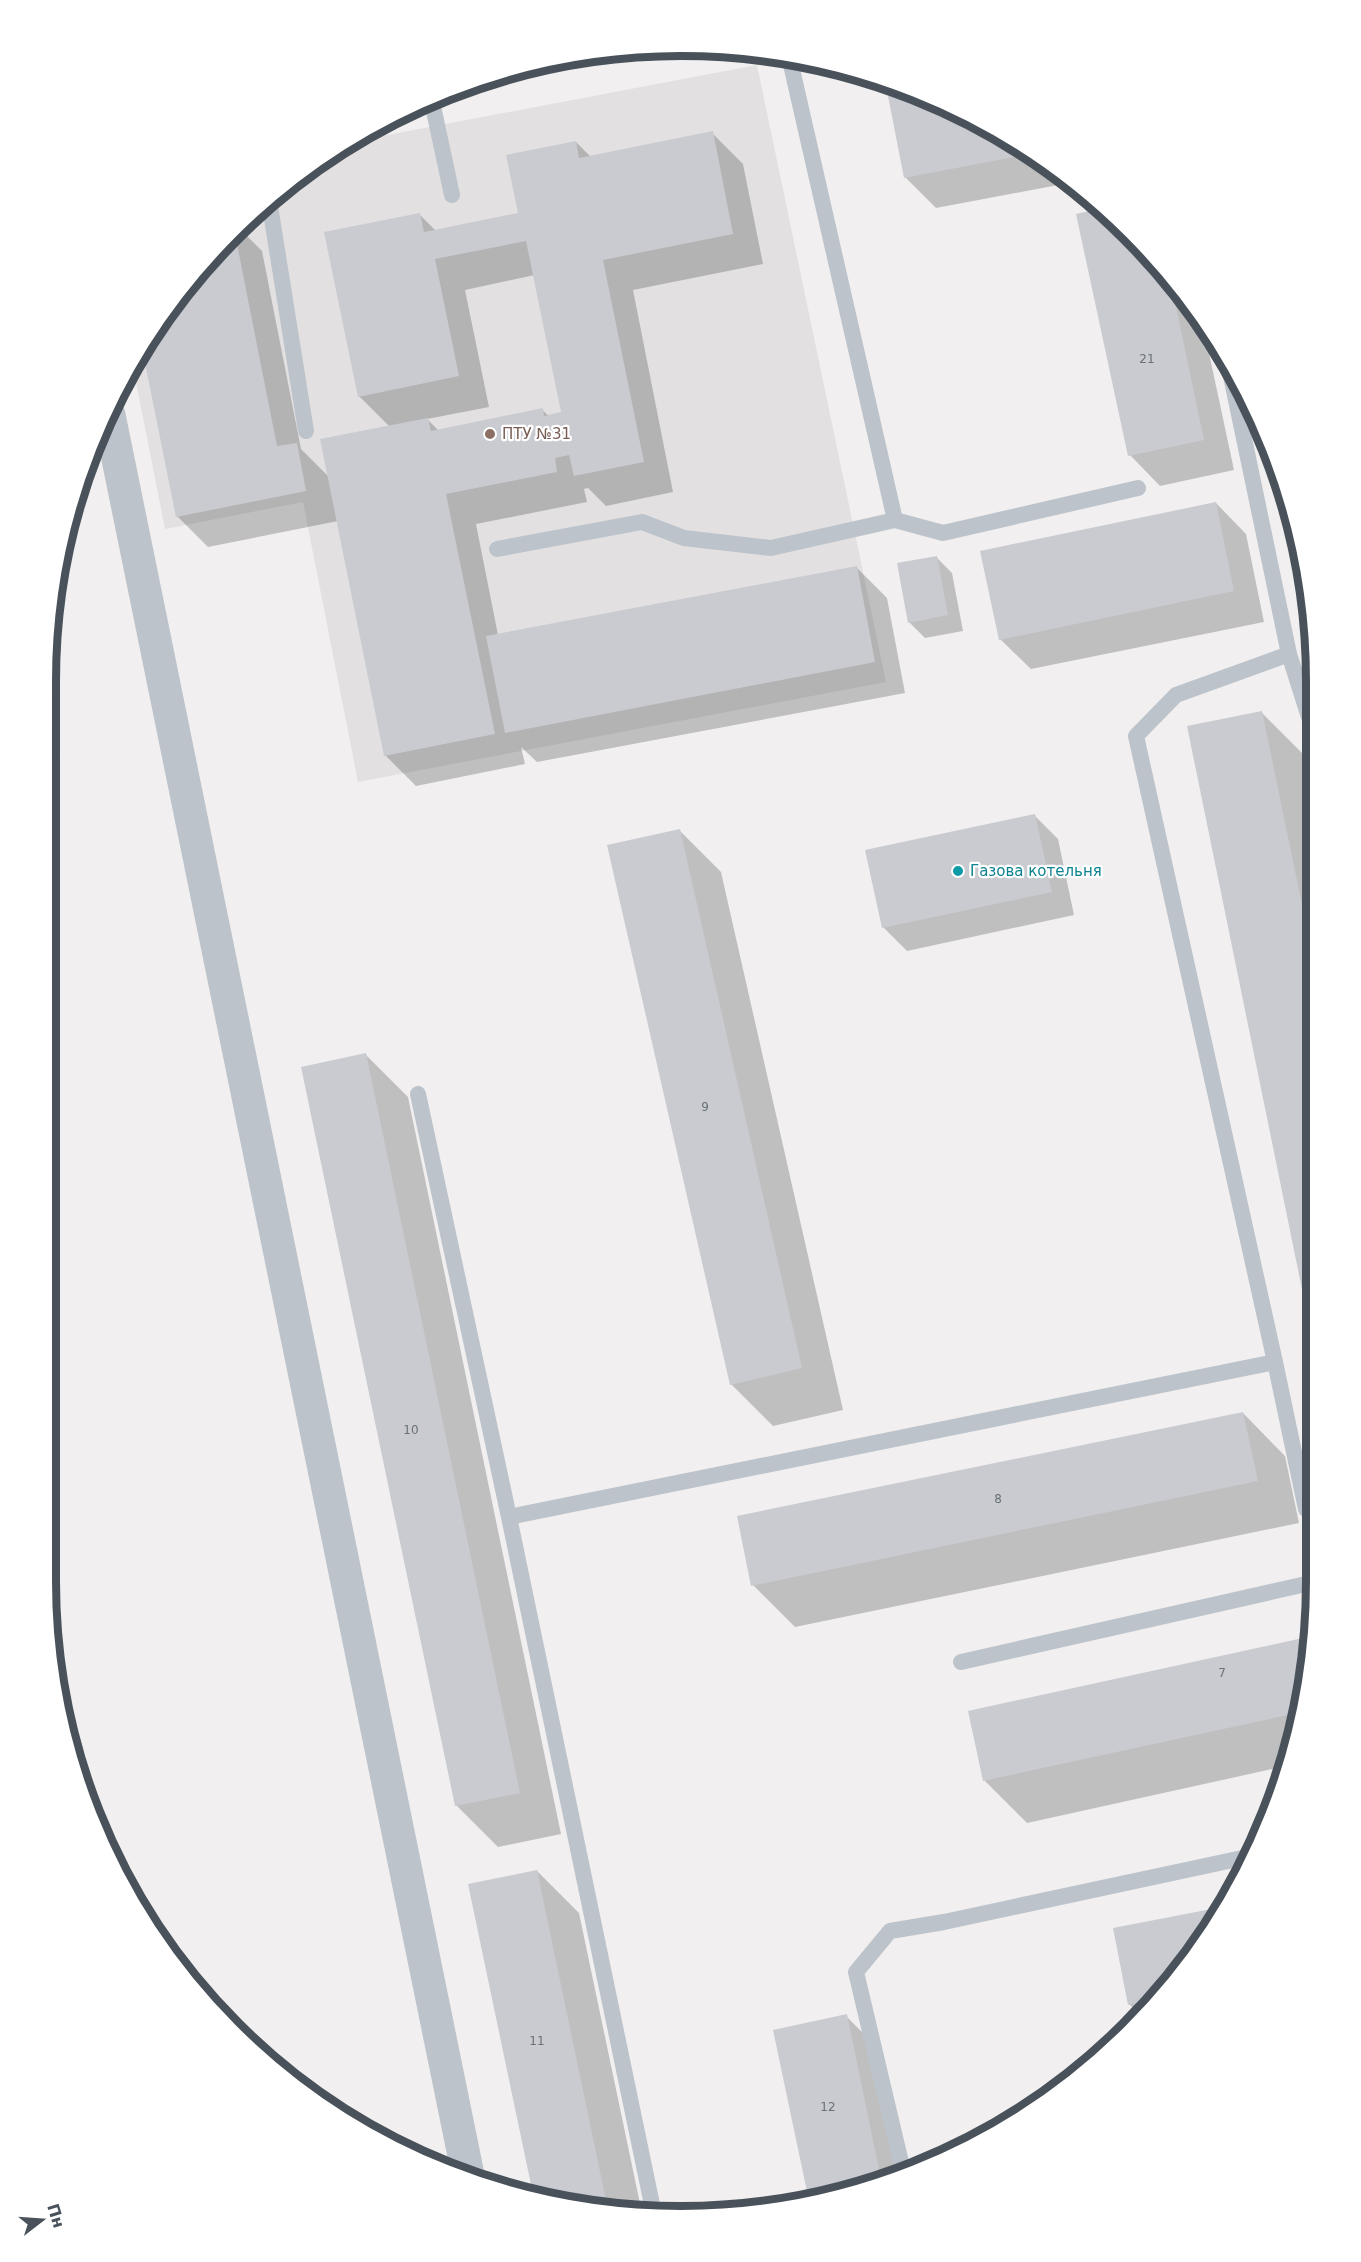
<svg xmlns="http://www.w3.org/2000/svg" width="1361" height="2262" viewBox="0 0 1361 2262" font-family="'DejaVu Sans',sans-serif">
	<rect width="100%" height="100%" fill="#f1efef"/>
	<!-- education -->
	<path fill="#e2e0e0" d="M757,65L886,682L358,782L303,502L165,529L133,367L152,327L231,231L328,152L345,143Z"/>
	<!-- shadow -->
	<path fill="#0003" fill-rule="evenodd" d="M918,92L1034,152L1069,183L936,208L906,178L890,97Z
		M712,133L743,164L763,264L633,290L673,492L606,506L588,488L584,489L587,502L476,524L498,635L856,567L887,598L905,693L537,762L521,747L525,764L416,786L385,755L338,521L208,547L177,516L152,327L237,226L262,251L301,449L329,477L390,427L359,396L420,215L436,231L520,214L576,142L591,157ZM535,275L563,414L549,416L542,410L439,431L427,419L489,407L465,290Z
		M1100,210L1158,261L1203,325L1234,470L1160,486L1130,455L1078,215Z
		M1216,503L1246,534L1264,622L1031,669L1000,639Z
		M936,557L952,573L963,631L925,638L909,622Z
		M1262,713L1304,755L1315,807V1345L1189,727Z
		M1034,815L1058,839L1074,915L907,951L883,927Z
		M679,830L721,872L843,1410L773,1426L731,1384Z
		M366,1055L408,1097L561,1834L498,1847L456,1805Z
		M1243,1413L1285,1456L1299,1523L795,1627L753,1585Z
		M1312,1637L1286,1766L1027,1823L985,1781L970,1712Z
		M537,1871L579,1913L642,2213L557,2205Z
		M1222,1909L1209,1935L1142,2016L1129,2004L1115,1929Z
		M846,2016L877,2047L904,2175L884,2183L810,2201Z"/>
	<!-- building -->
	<path fill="#c9cbd1" d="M915,91L924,94L1035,153L904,178L888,96Z
		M713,131L733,234L603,260L644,462L574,476L569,455L555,458L557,472L446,494L495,734L384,756L320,439L428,418L431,431L543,408L544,416L561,412L526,241L435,259L459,376L358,397L324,232L420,213L424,232L518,213L506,155L576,141L579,158Z
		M1098,209L1158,261L1170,278L1204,440L1128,456L1076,214Z
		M234,229L277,446L297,443L306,491L176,517L142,348L152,327Z
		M1216,502L1234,591L999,640L980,551Z
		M937,556L948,615L908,623L897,563Z
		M857,566L875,662L505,733L486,636Z
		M1262,711L1315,968L1314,1348L1187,726Z
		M1035,814L1052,892L882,928L865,850Z
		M680,829L802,1368L730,1385L607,845Z
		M366,1053L520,1793L455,1806L301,1067Z
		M1243,1412L1258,1481L751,1586L737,1516Z
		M1312,1636L1297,1713L983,1781L968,1711Z
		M537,1870L608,2210L557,2205L534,2199L468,1884Z
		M1222,1907L1209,1935L1156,1999L1128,2005L1113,1928Z
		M847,2014L882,2184L809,2201L773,2030Z"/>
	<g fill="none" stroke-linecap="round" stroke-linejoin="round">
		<!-- service -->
		<path stroke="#bcc3ca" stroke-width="16" d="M789,56L895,520
			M431,97L452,195
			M269,200L306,431
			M1227,357L1289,654L1315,736
			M497,549L642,522L684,538L771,548L895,520L943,533L1138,488
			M1289,654L1176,695L1136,736L1275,1362L1306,1509L1315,1507
			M418,1094L509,1517L1275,1362
			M509,1517L654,2214
			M961,1662L1315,1582
			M904,2175L856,1972L890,1931L944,1922L1247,1857"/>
		<!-- minor -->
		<path stroke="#bcc3ca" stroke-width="33" d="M109,415L469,2180"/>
	</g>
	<!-- markers -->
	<circle fill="#8d6e63" stroke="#fff" stroke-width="2" cx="490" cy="434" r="6"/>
	<circle fill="#0f9aa8" stroke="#fff" stroke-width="2" cx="958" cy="871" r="6"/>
	<g text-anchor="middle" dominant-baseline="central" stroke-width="4.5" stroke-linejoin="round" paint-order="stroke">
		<!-- number labels -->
		<g font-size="12" fill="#697078">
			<text x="1147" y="359">21</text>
			<text x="705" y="1107">9</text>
			<text x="411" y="1430">10</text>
			<text x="998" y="1499">8</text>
			<text x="1222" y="1673">7</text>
			<text x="537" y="2041">11</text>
			<text x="828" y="2107">12</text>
		</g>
		<!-- education labels -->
		<g font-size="15" fill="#785e54" stroke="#fff" text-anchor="start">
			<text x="502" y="434">ПТУ №31</text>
		</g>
		<!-- culture labels -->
		<g font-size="15" fill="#0d838f" stroke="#fff" text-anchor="start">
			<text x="970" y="871">Газова котельня</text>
		</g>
	</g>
	<!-- crop -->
	<path d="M0 0H1361V2262H0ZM681 56H681A625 625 0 0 1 1306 681V1581A625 625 0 0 1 681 2206H681A625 625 0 0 1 56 1581V681A625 625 0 0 1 681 56Z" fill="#fff" fill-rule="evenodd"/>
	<path fill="none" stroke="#49525a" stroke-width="8" d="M681 56H681A625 625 0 0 1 1306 681V1581A625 625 0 0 1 681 2206H681A625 625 0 0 1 56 1581V681A625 625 0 0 1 681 56Z"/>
	<!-- north arrow -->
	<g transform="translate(42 2220) rotate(73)" stroke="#ffffff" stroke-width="4.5" paint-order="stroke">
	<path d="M0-4.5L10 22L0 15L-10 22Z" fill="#49525a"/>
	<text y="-9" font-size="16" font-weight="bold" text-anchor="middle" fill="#49525a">Пн</text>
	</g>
</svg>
